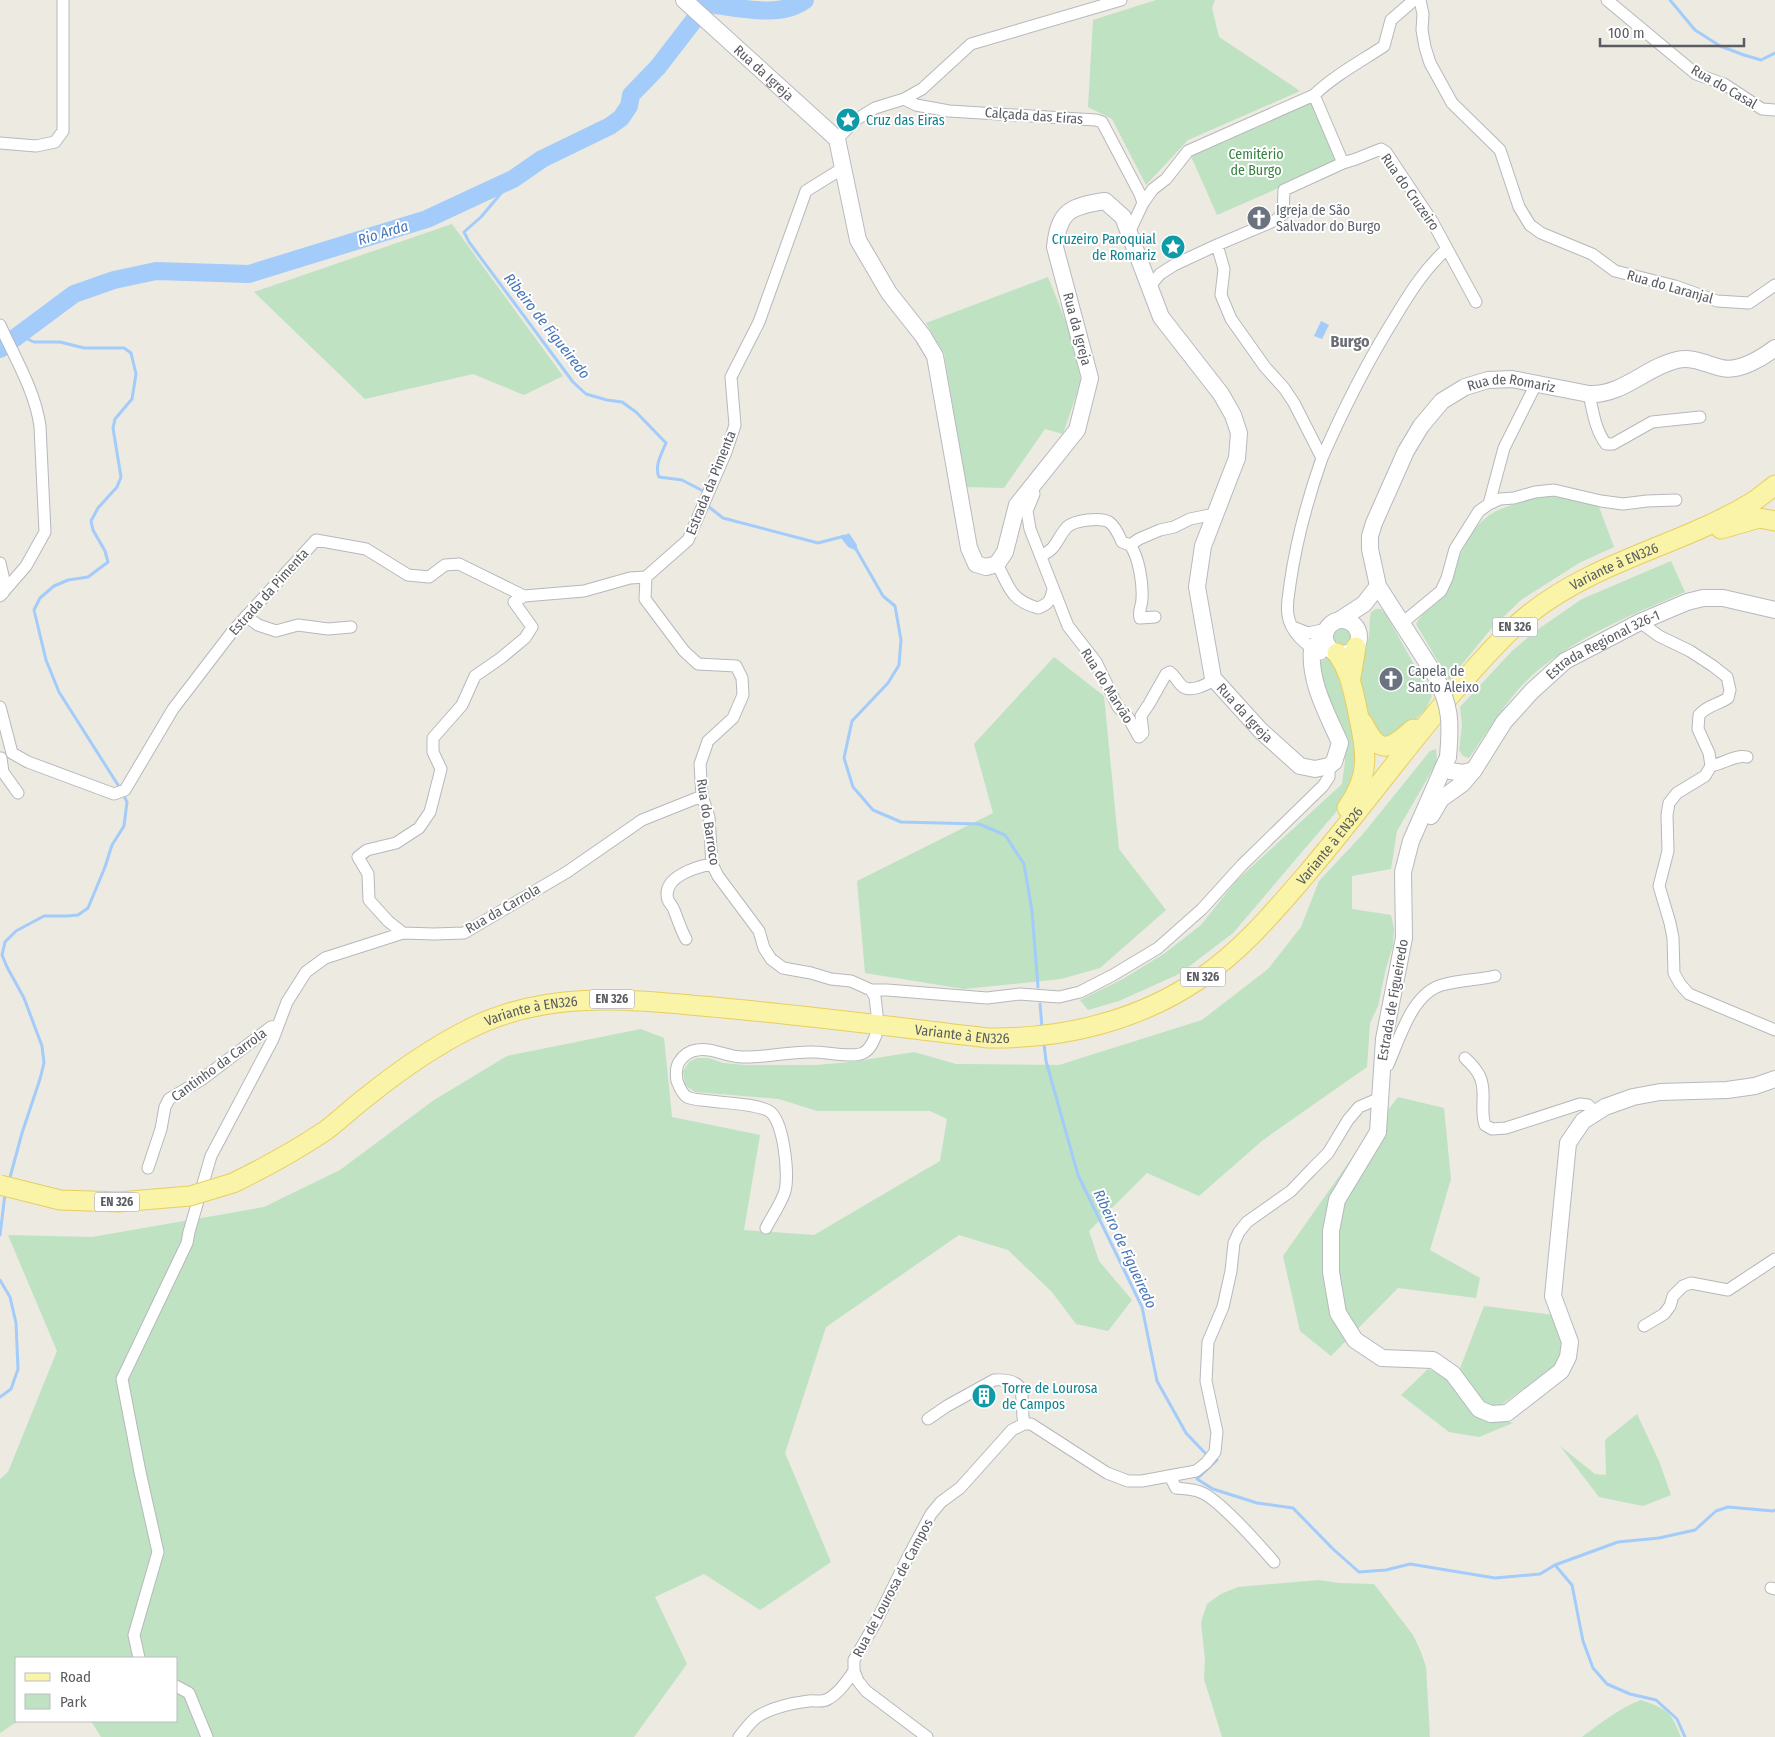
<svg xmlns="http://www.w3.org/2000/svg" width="1775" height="1737" viewBox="0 0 1775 1737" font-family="'Fira Sans Condensed',sans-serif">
	<rect width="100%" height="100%" fill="#eceae1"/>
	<!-- green -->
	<path fill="#bee2c2" d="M1156,0H1215L1212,8L1219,37L1300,91L1188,140L1146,185L1112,119L1088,107L1093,20Z
		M1312,102L1338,162L1217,215L1190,154Z
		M452,224L563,376L524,395L473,374L365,399L254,292Z
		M1048,277L1070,332L1081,381L1063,434L1045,429L1004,488L966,487L944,353L926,323Z
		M1545,496L1566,497L1599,507L1614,547L1579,563L1521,600L1491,629L1449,680L1416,624C1422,611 1437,606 1445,594C1454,580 1455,565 1462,551C1482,508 1504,507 1545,496Z
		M1671,561L1685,592C1632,615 1582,634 1537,671C1510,694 1490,728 1469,758L1463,756L1459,750L1462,725L1460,707L1512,651L1537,630L1582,599Z
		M1376,609H1381L1385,613L1432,696L1426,709L1401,734L1379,738C1368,715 1356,692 1360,666C1362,656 1367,646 1369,636C1370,628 1369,620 1371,612Z
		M1330 636a12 12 0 1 1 24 0a12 12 0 1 1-24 0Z
		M1054,657L1104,696L1119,849L1166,910L1100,968L1061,979L964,989L865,973L857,881L993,813L974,744Z
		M1328,658L1336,660L1340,683L1349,713L1354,738L1355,758V775L1336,812L1233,933L1179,974L1119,1001L1088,1010L1080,1000L1123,979L1165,953L1201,925L1236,881L1342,784L1345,761L1343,741L1320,672L1321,662Z
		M1436,749L1437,762L1397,831L1391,869L1352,876V909L1391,915L1394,929L1393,946L1386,968L1378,1006L1370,1023L1367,1067L1263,1140L1199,1196L1147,1173L1089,1231L1099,1261L1132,1300L1108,1331L1076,1324L1052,1292L1008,1250L959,1235L826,1327L785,1453L831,1562L760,1610L704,1574L655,1597L687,1664L634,1737H101L91,1721H176V1658H16V1721H18L0,1733V1479L8,1472L57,1351L8,1235L92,1237L264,1207L340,1170L434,1100L507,1056L641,1029L664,1038L672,1117L760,1135L744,1230L814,1235L940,1161L947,1119L930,1111H817L779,1099L695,1092L685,1085L683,1071L689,1062L697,1058H709L723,1063L745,1065H816L851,1062L914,1052L956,1064L1059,1065L1202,1020L1268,969L1301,927L1319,881L1363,834L1430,751Z
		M1398,1097L1444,1108L1451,1179L1430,1250L1480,1278L1476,1298L1398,1288L1331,1356L1300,1331L1283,1256L1354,1155Z
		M1484,1306L1554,1315L1565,1349L1559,1363L1498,1407L1481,1405L1459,1371Z
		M1428,1369L1449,1378L1474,1411L1513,1423L1479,1437L1449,1432L1401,1395Z
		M1637,1414L1659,1461L1671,1495L1643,1506L1599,1497L1560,1446L1595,1474L1606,1475L1605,1440Z
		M1319,1580L1339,1583L1374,1584L1413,1635L1421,1652L1426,1667L1430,1737H1222L1204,1679L1205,1659L1201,1622L1207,1604L1221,1594L1238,1587Z
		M1641,1700C1668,1710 1670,1710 1681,1737H1582C1601,1723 1618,1709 1641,1700Z"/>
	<!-- water -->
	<path fill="#a3ccfa" d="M1321,321L1329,325L1322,339L1314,336Z
		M849,533L857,545V551L848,547L841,538Z"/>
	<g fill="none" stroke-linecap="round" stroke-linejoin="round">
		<!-- stream -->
		<path stroke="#a3ccfa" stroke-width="3" d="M706,0L708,4
			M1670,0L1695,30L1720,46L1744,55L1761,60L1775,53
			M513,179L481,217L464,232L469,242L573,382L586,394L607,400L622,402L636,412L666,443C662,453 654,466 659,477L682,480L703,491
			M19,335L34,342H60L84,348H124L131,353L136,374L132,399L115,419L113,428L121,477L117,487L98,508L91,521L93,530L105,551L108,562L88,577L68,580L54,586L40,598L34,610L46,660L59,692L118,785
			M709,507L723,518L818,543L845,536
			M856,549L883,596L895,606L901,640L899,665L888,683L852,721L844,758L853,787L873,810L901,822L979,824L1005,835L1024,864L1032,911L1038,987
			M1040,1004L1042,1027
			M1044,1044L1046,1061L1078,1175L1142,1307L1157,1381L1186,1433L1205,1453
			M9,1181L22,1133L40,1079L44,1063L42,1046L24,998L7,967L2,955L5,942L16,931L44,916H67L78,915L88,908L105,867L112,845L124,826L127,802L125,798
			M0,1235L5,1194
			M0,1280L10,1297L16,1323L18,1369L11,1389L0,1397
			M1217,1460L1197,1479L1213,1489L1257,1503L1293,1508L1333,1549L1359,1572L1386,1570L1410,1564L1495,1578L1540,1574L1555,1565L1618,1542L1659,1538L1695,1530L1716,1511L1728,1507L1773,1511L1775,1510
			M1555,1565L1572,1585L1583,1641L1593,1668L1607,1684L1630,1694L1656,1700L1677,1719L1685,1737"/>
		<!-- river -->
		<path stroke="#a3ccfa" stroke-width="18" d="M0,349L74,294L114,280L156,271L249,274L427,219L513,179L542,159L610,126L621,118L629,106L631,95L658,67L705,6L708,4C737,7 780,19 805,0"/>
		<defs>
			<path id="street" d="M1420,0L1423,14L1422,30L1425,47L1430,63L1452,103L1500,150L1519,207L1530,225L1541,233L1592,254L1615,271L1675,286L1717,301L1749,303L1775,285
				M1607,0L1696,74L1724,84L1762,109L1775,110
				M1314,95L1343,163
				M904,99L916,105L949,111L1096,120L1102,122L1140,194L1143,203L1129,233
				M837,139L857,119L875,108L904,99L922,89L971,44L1121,0
				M0,143L36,146L55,142L63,131V0
				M1143,203L1153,189L1166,179L1188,151L1314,95C1335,75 1360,62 1384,46L1391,20L1414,0
				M1217,245L1224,269L1221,295L1231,319L1265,367L1284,388L1294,403L1322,458C1308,498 1296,542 1290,584C1289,594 1286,605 1288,615C1290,632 1307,646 1321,654
				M1150,286L1160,274L1174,265L1217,245L1276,220L1283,214L1284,190L1343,163L1356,159L1381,149L1386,152L1432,221L1476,302
				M0,325C15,358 35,391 40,426L45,532L26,566L0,596
				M1589,394C1593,411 1595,430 1606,444H1613L1652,422L1700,417
				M1322,458C1343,410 1366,364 1394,319C1409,294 1425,268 1447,249
				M1031,487L1034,494L1027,511L1030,529L1068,626L1096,662L1118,707L1128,717L1139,737L1143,733L1141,716L1149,704L1166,674L1170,672C1175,676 1177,681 1181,685C1189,694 1206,685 1215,679
				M1489,504L1504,448L1536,384
				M1130,545L1139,539L1160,530L1174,527L1190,519L1215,514
				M1130,545C1139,557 1143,584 1142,599C1142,606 1138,610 1140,618L1155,617
				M1041,555C1056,551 1057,538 1067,527C1075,520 1100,517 1109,522C1115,526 1119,535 1122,542L1130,545
				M0,563L4,580L3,593
				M997,564C1010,588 1010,600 1038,608C1049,604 1051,600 1053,589
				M646,577L645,599L684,651L698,664L736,666L742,678L743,695L733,718L708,741L700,764L702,796L709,817L712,864L718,876L759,931L764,948L771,959L783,968L811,973L831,979L851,981L871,990L875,997L877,1014
				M246,616L258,625L276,631L298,625L328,629L351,627
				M1640,622L1659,636L1690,651L1713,666L1727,677L1730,690L1728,698C1716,706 1709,704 1699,715L1698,729L1709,753L1711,766L1705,776L1677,793L1669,803L1667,815L1668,851L1659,886L1670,923L1673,938L1674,973L1680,984L1689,994L1775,1030
				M1401,624L1441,591L1447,578L1455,549L1479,511L1489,504L1500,499L1514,498L1535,492L1554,490L1601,501L1623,504L1647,501L1676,500
				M1293,627L1308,633L1327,629
				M0,707L12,753L28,762L114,794L125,790L173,709L232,632L316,540L366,549L408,575L429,577L445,565L459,564L524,596L584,591L630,578L646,577L688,540L726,452L735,425L731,377L759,322L806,191L843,168
				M1,758L3,772L18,793
				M1711,766C1723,764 1736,754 1747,757
				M403,933L388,921L369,900L368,874L358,857L367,850L396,843L419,828L430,812L441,769L433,752V738L462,705L475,676L501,658L525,638L532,627L514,602L524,596
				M686,939C681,930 678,920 674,910C673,906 669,903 668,900C661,877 696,867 712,864
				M871,990H887L987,998L1020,994L1059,997L1080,992L1113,975L1158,948L1202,909L1242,865L1323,786L1329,777V766
				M1465,1058C1480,1072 1484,1080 1483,1101C1483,1110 1482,1116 1485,1125L1492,1129L1506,1128L1580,1104L1588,1105L1596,1113
				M1381,1067L1388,1065C1399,1040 1412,993 1442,985C1460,980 1478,980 1495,976
				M148,1168L161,1129L165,1107L169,1099L201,1080L271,1027L278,1026
				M766,1228C771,1218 782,1202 785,1191C789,1175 784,1120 769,1111C757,1104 725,1103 710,1101C703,1100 693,1100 687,1097C682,1094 679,1086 677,1081C676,1075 676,1067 679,1062C683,1056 689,1051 697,1050C712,1047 727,1057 742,1057C766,1058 789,1051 814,1052C826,1052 853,1058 863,1053C870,1050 873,1042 876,1035
				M1644,1326L1664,1314L1670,1306L1673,1296L1683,1286L1691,1283L1728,1290L1775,1259
				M928,1419L947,1406L994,1380C1031,1378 1019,1397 1024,1424
				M1170,1476L1176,1488C1184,1489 1193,1489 1200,1492C1217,1497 1261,1547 1274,1562
				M1771,1588L1775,1589
				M139,1658L134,1635L158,1552L140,1472L122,1379L187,1243L189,1232L211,1156L273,1039L287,1002L306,972L325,958L403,933L434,934L464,933L567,872L642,820L702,796
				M176,1686L189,1693L207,1737
				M739,1737C745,1730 750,1722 757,1717C772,1707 793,1703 809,1701C816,1700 822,1703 828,1699C839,1693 847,1681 854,1671
				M927,1737L866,1691L858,1681L854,1671V1660L876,1622L908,1557L931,1514L941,1502L960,1488L1012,1430L1024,1424H1031L1107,1473L1128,1481H1142L1196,1471L1206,1463L1215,1452L1217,1432L1206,1381L1208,1342L1223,1307L1231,1271L1234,1243L1239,1232L1247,1222L1291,1191L1312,1169L1328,1153L1348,1120L1359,1107L1380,1098"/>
			<g id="secondary">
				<path id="s1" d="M684,0L837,139L858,240L889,293L923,336L935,356L969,548L976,564L986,567L997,564L1005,552L1017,505L1077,430L1090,378L1055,247C1059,210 1071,206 1105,201L1123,217L1161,317L1221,394L1233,415L1239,433L1237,458L1203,546L1197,587L1213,678L1261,731L1300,766L1315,769L1329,766L1334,762L1340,743C1327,713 1309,682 1312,649L1325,636"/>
				<path d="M1341,619L1364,604L1378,586"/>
				<circle cx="1342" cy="637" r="17"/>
				<path id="s2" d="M1435,675L1378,586L1370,549V536L1374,523L1406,451L1421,426L1442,401L1465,387L1488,380L1512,379L1589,394C1622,396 1646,367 1677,360C1693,356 1708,365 1722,368C1739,372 1762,358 1775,348"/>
				<path d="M1448,757L1411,841L1403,872L1404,938L1384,1039L1378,1132L1337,1200L1331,1231V1272L1338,1313L1355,1340L1382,1358L1433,1360L1453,1374L1479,1409L1491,1414L1507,1413L1561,1371L1568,1357L1570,1342L1553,1296L1568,1143L1583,1121L1605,1107L1633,1097L1660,1092L1727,1090L1755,1086L1775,1079"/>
				<path id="s3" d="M1443,768L1450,771L1463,773L1474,770L1504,722L1532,691L1565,661L1640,622L1687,602L1703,598H1723L1775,610"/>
				<path d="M1431,816L1441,799L1462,784L1474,770"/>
			</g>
			<g id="primary">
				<path d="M1721,529L1759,518L1775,521"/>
				<path d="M1337,653C1350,672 1352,686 1357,708C1365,748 1373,772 1347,808"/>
				<path d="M1351,677L1356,647"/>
				<path d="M1363,723C1379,755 1389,751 1413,729"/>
				<path id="s4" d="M233,1183C266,1167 295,1151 325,1131C340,1120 354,1106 369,1095C400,1070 432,1048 467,1030C552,986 643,1001 734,1009C819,1017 904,1028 988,1038C1063,1039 1139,1021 1201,978C1241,951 1273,913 1304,877C1356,816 1403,751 1455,690C1479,664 1501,637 1528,615C1595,561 1679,546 1751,503C1759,498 1767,491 1775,485"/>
			</g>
		</defs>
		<!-- street casing -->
		<use href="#street" stroke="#b7b8bd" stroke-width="13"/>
		<!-- secondary casing -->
		<use href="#secondary" stroke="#b7b9bf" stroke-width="18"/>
		<!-- primary casing -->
		<use href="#primary" stroke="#e8ce5d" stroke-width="21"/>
		<!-- street -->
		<use href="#street" stroke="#fff" stroke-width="11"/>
		<!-- secondary -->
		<use href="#secondary" stroke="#fff" stroke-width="16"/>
		<!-- primary -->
		<use href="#primary" stroke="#faf4a8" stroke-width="19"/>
		<defs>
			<path id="secondary-bridge" d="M1435,675C1451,707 1451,722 1448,757"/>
			<path id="primary-bridge" d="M0,1185L60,1200L119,1202L190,1196L233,1183"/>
		</defs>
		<!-- secondary-bridge casing -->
		<use href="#secondary-bridge" stroke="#b7b9bf" stroke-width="18" stroke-linecap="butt"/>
		<!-- primary-bridge casing -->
		<use href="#primary-bridge" stroke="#e8ce5d" stroke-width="21" stroke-linecap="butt"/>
		<!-- secondary-bridge -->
		<use href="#secondary-bridge" stroke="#fff" stroke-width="16"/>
		<!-- primary-bridge -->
		<use href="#primary-bridge" stroke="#faf4a8" stroke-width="19"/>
	</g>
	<!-- icons -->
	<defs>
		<symbol id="sight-disc" viewBox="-11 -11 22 22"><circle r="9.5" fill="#0f9aa8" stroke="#fff"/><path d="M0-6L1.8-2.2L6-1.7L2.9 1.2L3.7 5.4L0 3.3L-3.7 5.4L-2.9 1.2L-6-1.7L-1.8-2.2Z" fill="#fff"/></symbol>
		<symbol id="church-disc" viewBox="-11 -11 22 22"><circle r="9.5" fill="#6b7280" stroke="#fff"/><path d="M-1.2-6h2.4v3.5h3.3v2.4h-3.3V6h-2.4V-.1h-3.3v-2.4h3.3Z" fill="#fff"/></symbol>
		<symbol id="building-disc" viewBox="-11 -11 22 22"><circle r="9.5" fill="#0f9aa8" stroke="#fff"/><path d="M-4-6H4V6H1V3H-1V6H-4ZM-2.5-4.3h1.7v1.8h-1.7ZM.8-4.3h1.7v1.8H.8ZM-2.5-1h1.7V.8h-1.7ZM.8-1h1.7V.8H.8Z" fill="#fff"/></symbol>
	</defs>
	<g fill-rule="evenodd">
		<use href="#sight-disc" x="834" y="106" width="28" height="28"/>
		<use href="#church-disc" x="1245" y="204" width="28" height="28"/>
		<use href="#sight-disc" x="1159" y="233" width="28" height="28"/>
		<use href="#church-disc" x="1377" y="665" width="28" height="28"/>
		<use href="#building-disc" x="970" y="1382" width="28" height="28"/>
	</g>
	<g text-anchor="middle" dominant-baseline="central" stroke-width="4" stroke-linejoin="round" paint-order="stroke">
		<!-- shield labels -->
		<g fill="#fff" stroke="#8c8d90" stroke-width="1">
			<rect x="1492.5" y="617.5" width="45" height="19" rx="4"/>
			<rect x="1180.5" y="967.5" width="45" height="19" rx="4"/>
			<rect x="589.5" y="989.5" width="45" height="19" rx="4"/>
			<rect x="94.5" y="1192.5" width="45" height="19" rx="4"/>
		</g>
		<g font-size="12" font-weight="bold" fill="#5a5c61">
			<text x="1515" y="627">EN 326</text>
			<text x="1203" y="977">EN 326</text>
			<text x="612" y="999">EN 326</text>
			<text x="117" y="1202">EN 326</text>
		</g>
		<!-- street labels -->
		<g font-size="14" fill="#5a5c61" stroke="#fff">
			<text stroke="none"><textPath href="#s1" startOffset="108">Rua da Igreja</textPath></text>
			<text transform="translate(1724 87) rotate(30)">Rua do Casal</text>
			<text transform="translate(1034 116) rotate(4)">Calçada das Eiras</text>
			<text transform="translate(1410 192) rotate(55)">Rua do Cruzeiro</text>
			<text transform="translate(1670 287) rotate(16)">Rua do Laranjal</text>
			<text transform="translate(1077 329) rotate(75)">Rua da Igreja</text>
			<text stroke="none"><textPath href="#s2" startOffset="385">Rua de Romariz</textPath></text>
			<text transform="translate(711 483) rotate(-68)">Estrada da Pimenta</text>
			<text stroke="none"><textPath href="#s4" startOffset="1622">Variante à EN326</textPath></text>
			<text transform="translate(269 592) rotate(-48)">Estrada da Pimenta</text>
			<text stroke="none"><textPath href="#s3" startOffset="216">Estrada Regional 326-1</textPath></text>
			<text transform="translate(1107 686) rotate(58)">Rua do Marvão</text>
			<text stroke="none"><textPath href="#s1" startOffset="1681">Rua da Igreja</textPath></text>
			<text transform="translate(708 822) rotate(81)">Rua do Barroco</text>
			<text stroke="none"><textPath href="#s4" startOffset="1218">Variante à EN326</textPath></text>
			<text transform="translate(503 909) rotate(-30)">Rua da Carrola</text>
			<text transform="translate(1393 1000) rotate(-80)">Estrada de Figueiredo</text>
			<text stroke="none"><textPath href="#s4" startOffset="348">Variante à EN326</textPath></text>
			<text stroke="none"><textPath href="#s4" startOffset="782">Variante à EN326</textPath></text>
			<text transform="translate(219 1065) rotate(-36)">Cantinho da Carrola</text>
			<text transform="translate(893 1588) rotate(-62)">Rua de Lourosa de Campos</text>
		</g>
		<!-- culture labels -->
		<g font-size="14" fill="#0d838f" stroke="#fff" text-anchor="start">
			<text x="866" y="120">Cruz das Eiras</text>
			<text x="1156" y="239" text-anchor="end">Cruzeiro Paroquial<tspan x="1156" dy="16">de Romariz</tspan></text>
			<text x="1002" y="1388">Torre de Lourosa<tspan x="1002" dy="16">de Campos</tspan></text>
		</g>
		<!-- park labels -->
		<g font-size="14" fill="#398143" stroke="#fff">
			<text x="1256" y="154">Cemitério<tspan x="1256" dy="16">de Burgo</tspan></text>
		</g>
		<!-- worship labels -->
		<g font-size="14" fill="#5b616d" stroke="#fff" text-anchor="start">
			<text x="1276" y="210">Igreja de São<tspan x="1276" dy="16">Salvador do Burgo</tspan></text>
			<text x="1408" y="671">Capela de<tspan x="1408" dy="16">Santo Aleixo</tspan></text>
		</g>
		<!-- water labels -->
		<g font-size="15" font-style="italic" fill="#4875bb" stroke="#fff">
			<text transform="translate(383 233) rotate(-17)">Rio Arda</text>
			<text transform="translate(547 326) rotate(52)">Ribeiro de Figueiredo</text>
			<text transform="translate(1125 1249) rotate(65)">Ribeiro de Figueiredo</text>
		</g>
		<!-- quarter labels -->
		<g font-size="16" font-weight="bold" fill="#6b6e73" stroke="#fff">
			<text x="1350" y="341">Burgo</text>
		</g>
	</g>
	<!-- legend -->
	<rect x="15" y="1657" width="162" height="65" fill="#ffffff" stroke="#bdbec0"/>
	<rect x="25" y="1673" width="25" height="8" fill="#faf4a8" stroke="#bdbec0"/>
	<text x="60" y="1682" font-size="15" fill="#5a5c61">Road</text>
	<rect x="25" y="1694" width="25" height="15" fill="#bee2c2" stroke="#bdbec0"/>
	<text x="60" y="1707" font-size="15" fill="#5a5c61">Park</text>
	<!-- scale -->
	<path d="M1600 38v8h144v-8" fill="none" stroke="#5a5c61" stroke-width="2.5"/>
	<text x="1608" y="38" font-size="15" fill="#5a5c61" stroke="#ffffff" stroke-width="4" paint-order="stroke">100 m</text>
</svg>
